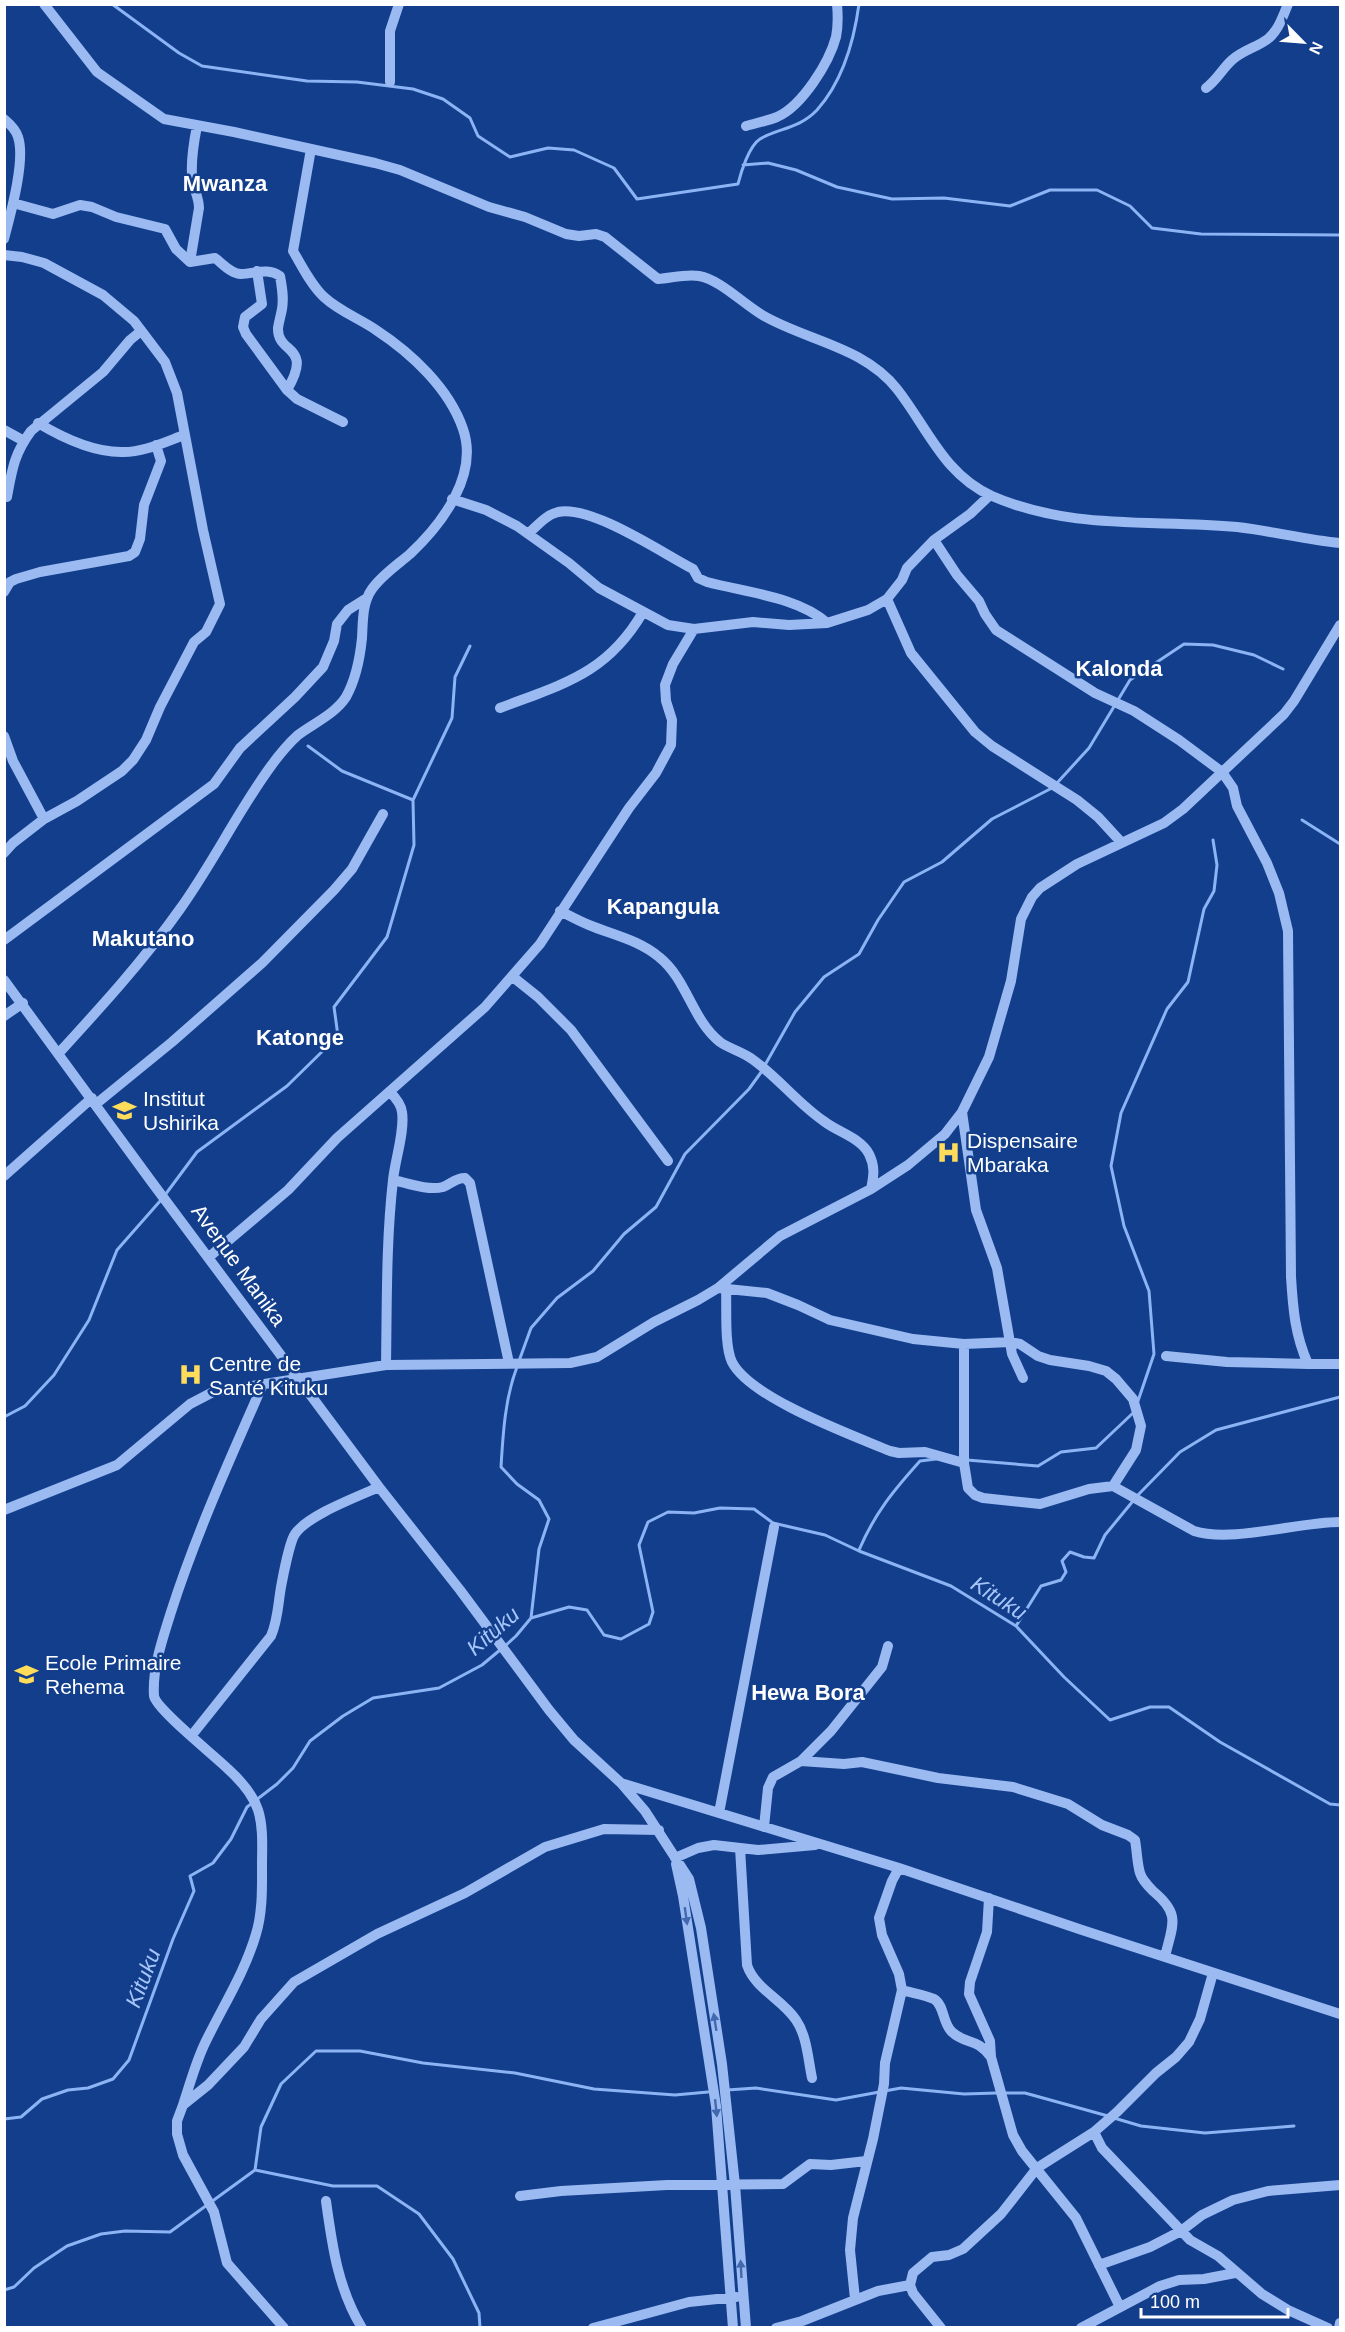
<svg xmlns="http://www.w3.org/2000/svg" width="1345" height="2332" viewBox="0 0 1345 2332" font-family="Helvetica,sans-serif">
	<rect width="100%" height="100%" fill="#123e8c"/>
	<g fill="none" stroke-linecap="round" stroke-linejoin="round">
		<!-- stream -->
		<path stroke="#8cb4f5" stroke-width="3" d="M112,4L179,53L202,66L307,81L357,82L413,89L443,99L470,118L478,136L510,157L548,148L574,150L614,168L637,199L738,184C741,172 749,146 760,139C778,128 799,129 817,110C842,82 854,41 859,4
			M743,165L768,163L796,170L837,187L892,199L944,198L1010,206L1050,190H1097L1130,206L1152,228L1201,234L1340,235
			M308,746L342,771L413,800
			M1057,783L1089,748L1130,680L1184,644L1213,645L1254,655L1283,669
			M1302,820L1340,844
			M765,1065L795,1012L824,977L859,954L878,920L904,882L942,862L992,819L1052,788
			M165,1195L197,1152L287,1086L338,1036L334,1007L387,937L414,845L413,800L452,718L455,677L470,646
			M519,1361L531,1328L557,1298L593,1271L624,1234L656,1207L685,1154L749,1089L762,1071
			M517,1367C505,1398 503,1434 501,1467L517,1484L539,1500L549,1519L539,1549L531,1618
			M1138,1401L1154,1354L1149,1291L1124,1226L1111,1166L1121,1113L1167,1009L1188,982L1204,909L1214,891L1217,865L1213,840
			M4,1417L25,1406L54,1375L89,1320L117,1250L161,1200
			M967,1460L1038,1466L1061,1452L1096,1448L1133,1413
			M1137,1496L1180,1452L1216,1430L1340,1397
			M859,1550C875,1513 893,1491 920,1461L936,1459
			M1016,1626L1041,1586L1061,1580L1066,1572L1062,1561L1070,1552L1084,1557L1094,1558L1105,1535L1133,1501
			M505,1646L516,1636L531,1618L569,1607L587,1610L604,1635L621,1639L649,1624L653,1612L639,1545L648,1522L668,1512L694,1513L720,1508L754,1509L773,1523L825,1535L859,1551L951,1586L1016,1626L1064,1677L1110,1720L1150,1707H1169L1220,1742L1330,1804L1340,1805
			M727,2090L756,2088L836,2100L901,2088L964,2094L997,2093
			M1004,2093H1025L1108,2116
			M1114,2118L1141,2126L1205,2133L1294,2126
			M4,2119L21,2117L42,2099L68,2090L88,2088L113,2079L129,2060L173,1939L194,1891L190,1876L213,1863L231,1839L247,1807L277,1784L293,1768L310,1741L343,1716L373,1698L439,1688L482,1665L500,1650
			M255,2170L333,2186H377L419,2214L453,2259L479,2313L480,2328
			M4,2290L14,2287L34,2268L67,2246L101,2234L125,2231L170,2232L255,2170L261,2127L281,2084L316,2051H360L423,2063L515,2073L594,2089L675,2095L708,2092"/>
		<!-- minor -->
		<path stroke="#9abaf1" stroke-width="10" d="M44,4L97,72L164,119L234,132L375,163L400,170L489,207L525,217L566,234L579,236L596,234L605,237L658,279C672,278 685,274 699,276C721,280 743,304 764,316C808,341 864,347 897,389C927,427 944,475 992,496C1072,531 1154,519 1237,527C1272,531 1306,540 1340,543
			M390,82V31L399,4
			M1206,88C1217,80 1222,69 1232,60C1243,50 1258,47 1269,38C1279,29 1283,16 1288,4
			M4,119C10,124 16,130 18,137C26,160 10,216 4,239
			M746,126C756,123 767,121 777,117C802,106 829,63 836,37C838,27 838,15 837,4
			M13,203L53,214L80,205L92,207L116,217L165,229L176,249L190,262L215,258C222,263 231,274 241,274C255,274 267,267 280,276C282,287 284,298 282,309C281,315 279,321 278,328C277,355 314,344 287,390
			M4,255L22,257L44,263L103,295L134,321L165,362L177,393L203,530L220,604L206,632L194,642L160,707L146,740L133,760L122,771L77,801L44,819L13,843L4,853
			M190,262L199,208C199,196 192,187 192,175C191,159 194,141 197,126
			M257,271L262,304L245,317L243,327L246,334L287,390L297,399L343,422
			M38,423C63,438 93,452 121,452C142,453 165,442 184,435
			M4,430L24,441
			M7,497C12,470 14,454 31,431L103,372L130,340L141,331
			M452,499L486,510L517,526L569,563L599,588L668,625L694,629L753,622L789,625L827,623L868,610L887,599L902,580L907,568L934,540L970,514L990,495
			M529,533C538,525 546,515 558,512C592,505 662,553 693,569L698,578L707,582C744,592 799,597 827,623
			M934,540L957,575L979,601L985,614L996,630L1095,693L1134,711L1179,740L1222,772L1233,788L1237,806L1267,863L1279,893L1288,931L1291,1277C1293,1309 1295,1335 1308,1364H1340
			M4,592L10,582L16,579L40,572L129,556L135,552L140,539L144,505L161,461L156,445
			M887,599L911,653L975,732L992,746L1077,800L1098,817L1121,842
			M500,708C563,684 607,674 643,612
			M4,736L13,761L44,819
			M560,911C570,916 579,921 589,925C613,935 639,940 659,957C687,979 692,1020 720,1042C730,1049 743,1052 752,1059C779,1078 798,1104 825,1122C838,1132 861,1138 869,1154C875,1166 874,1175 871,1189
			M4,940L214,784L240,748L295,697L323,667L334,641L337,624L348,610L367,598
			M513,977L538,997L571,1030L668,1161
			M4,980L151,1181L379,1487L460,1590L549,1710L574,1740L621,1783L645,1811L689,1879L701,1928L722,2064L735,2185L746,2328
			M4,1016L23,1003
			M58,1054C101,1007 144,960 180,909C213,863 238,811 271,766C279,755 288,744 298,735C314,723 335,714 346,697C356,679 360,658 362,638C363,622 362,603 372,589C382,575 397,565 410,554C442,524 479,475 463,429C449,388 411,353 376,330C360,319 339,311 324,297C311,285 302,266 293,251L311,149
			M96,1104L172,1042L262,963L334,890L352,869L383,814
			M962,1112L976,1210L997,1268L1012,1354L1023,1378
			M4,1176L92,1098
			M393,1180C407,1183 428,1191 443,1187C451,1184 455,1178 465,1178L470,1183L509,1363
			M209,1257L288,1190L337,1138L485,1007L540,944L629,808L656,773L671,745L672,720L666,701L665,685L673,664L694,629
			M718,1288L767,1293L798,1305L830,1320L913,1339L964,1344L1011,1342L1020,1344L1038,1356L1050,1360L1089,1366L1106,1371L1116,1379L1133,1399L1141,1426L1136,1450L1113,1486
			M726,1289C727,1308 724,1345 732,1362C750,1398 852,1435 890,1451L899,1453L925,1452L964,1463
			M964,1344V1463L968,1488L975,1495L983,1498L1040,1504L1089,1489L1113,1486L1194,1531C1232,1543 1298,1522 1340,1522
			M1166,1356L1227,1362L1308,1364
			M386,1365C387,1303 386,1242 393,1180C395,1160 405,1131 402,1112C401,1104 396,1098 390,1092
			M4,1510L117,1465L190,1404L213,1392L386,1365L570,1363L597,1357L654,1322L698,1300L718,1288L780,1236L871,1189L908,1165L945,1134L962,1112L989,1057L1011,981L1021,919L1032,897L1040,888L1077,864L1164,823L1183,809L1284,714L1294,701L1340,625
			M192,1735L271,1636C278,1620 278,1604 281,1587C283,1576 290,1541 295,1534C308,1515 357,1497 379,1487
			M801,1761L844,1764L862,1762L938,1778L1013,1787L1068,1804L1102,1825L1128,1835L1135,1840C1137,1851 1137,1863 1140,1873C1142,1880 1148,1886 1153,1891C1182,1915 1172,1925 1165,1957
			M621,1783L899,1868L1082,1930L1340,2014
			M719,1813L774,1527
			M764,1827L768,1788L773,1777L801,1761L831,1731L882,1667L888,1646
			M740,1848L747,1965C755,1989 782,1999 796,2020C807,2036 808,2059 812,2078
			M675,1858L698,1848L714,1845L758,1850L815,1845
			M676,1864L683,1896L716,2106L733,2328
			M989,1898L987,1932L970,1982L969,1994L990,2041L991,2057
			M902,1990C912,1993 926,1995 934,1999C945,2006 942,2023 952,2032C966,2045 976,2037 991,2057L1013,2135L1022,2151L1076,2218L1120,2307
			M183,2105C190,2084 196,2061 206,2041C223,2006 245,1972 256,1934C263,1911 262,1885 262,1862C263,1817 262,1800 228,1769C215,1756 156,1709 154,1696C152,1668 163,1638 171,1612C196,1534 230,1459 263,1384
			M1094,2132L1102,2148L1190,2240L1218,2256L1262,2294L1288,2310L1328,2328
			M520,2196L561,2191L667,2185L783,2184L810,2164L831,2165L866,2161
			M326,2201C332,2245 338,2289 362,2328
			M1099,2265L1150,2247L1181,2231L1202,2215L1233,2200L1268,2191L1340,2185
			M855,2299L850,2250L853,2218L873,2139L884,2084L885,2063L902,1990L899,1974L882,1935L879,1918L892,1881L899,1868
			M284,2328L227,2263L214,2212L183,2155L177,2134V2121L183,2105L208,2085L244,2047L261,2019L294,1982L377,1934L465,1893L545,1847L604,1829L659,1830
			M593,2328L689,2302L736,2297
			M776,2328L802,2321L878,2291L910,2285
			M941,2328L913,2293L910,2285L913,2273L932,2257L949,2255L963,2249L1001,2214L1037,2168L1094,2132L1117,2112L1156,2073L1176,2057L1189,2042L1200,2019L1213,1973
			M1081,2328L1160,2286L1179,2280L1204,2279L1235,2273
			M1339,2328L1340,2323"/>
	</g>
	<!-- one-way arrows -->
	<defs><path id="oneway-solid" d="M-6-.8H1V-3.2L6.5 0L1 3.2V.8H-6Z" transform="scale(1.5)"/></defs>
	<g fill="#4269af">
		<use href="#oneway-solid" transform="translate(686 1916) rotate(82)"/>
		<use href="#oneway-solid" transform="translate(715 2022) rotate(-99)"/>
		<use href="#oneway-solid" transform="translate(716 2108) rotate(84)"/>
		<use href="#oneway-solid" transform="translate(741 2269) rotate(-93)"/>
	</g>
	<!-- icons -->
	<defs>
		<symbol id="school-bare" viewBox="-9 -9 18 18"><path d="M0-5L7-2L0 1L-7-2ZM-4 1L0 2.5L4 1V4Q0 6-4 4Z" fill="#ffdd5a" stroke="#123e8c" stroke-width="2.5" paint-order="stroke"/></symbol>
		<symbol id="hospital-bare" viewBox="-9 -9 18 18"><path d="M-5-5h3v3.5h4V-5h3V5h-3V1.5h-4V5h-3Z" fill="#ffdd5a" stroke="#123e8c" stroke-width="2.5" paint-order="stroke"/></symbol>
	</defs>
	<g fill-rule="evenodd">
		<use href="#school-bare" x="108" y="1094" width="33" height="33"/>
		<use href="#hospital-bare" x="932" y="1136" width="33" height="33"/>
		<use href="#hospital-bare" x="174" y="1358" width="33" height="33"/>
		<use href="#school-bare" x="10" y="1658" width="33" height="33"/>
	</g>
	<g text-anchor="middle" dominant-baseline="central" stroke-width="5" stroke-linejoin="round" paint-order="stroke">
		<!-- poi labels -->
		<g font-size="21" fill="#fff" stroke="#123e8c" text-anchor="start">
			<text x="143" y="1098">Institut<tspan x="143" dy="24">Ushirika</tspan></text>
			<text x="967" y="1140">Dispensaire<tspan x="967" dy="24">Mbaraka</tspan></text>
			<text x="209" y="1363">Centre de<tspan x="209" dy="24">Santé Kituku</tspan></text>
			<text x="45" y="1662">Ecole Primaire<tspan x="45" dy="24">Rehema</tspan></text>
		</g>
		<!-- street labels -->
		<g font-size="21" fill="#fff" stroke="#123e8c">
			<text transform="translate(239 1265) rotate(54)">Avenue Manika</text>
		</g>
		<!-- neighbourhood labels -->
		<g font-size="22" font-weight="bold" fill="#fff" stroke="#123e8c">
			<text x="225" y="183">Mwanza</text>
			<text x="1119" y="668">Kalonda</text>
			<text x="663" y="906">Kapangula</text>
			<text x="143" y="938">Makutano</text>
			<text x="300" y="1037">Katonge</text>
			<text x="808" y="1692">Hewa Bora</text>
		</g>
		<!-- water labels -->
		<g font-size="22" font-style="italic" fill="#a6c5f8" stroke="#123e8c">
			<text transform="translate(999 1598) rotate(33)">Kituku</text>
			<text transform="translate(493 1631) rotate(-41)">Kituku</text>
			<text transform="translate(143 1978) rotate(-69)">Kituku</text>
		</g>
	</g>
	<!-- border -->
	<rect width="1345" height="2332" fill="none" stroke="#ffffff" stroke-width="12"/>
	<!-- north arrow -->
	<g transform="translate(1303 42) rotate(115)" stroke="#123e8c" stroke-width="4.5" paint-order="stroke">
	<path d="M0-4.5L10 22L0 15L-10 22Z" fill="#ffffff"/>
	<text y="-9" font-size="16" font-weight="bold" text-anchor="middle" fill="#ffffff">N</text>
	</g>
	<!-- scale -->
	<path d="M1141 2308v9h147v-9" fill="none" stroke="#ffffff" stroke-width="3"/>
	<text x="1150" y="2308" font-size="18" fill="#ffffff" stroke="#123e8c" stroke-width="4.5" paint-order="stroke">100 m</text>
</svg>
